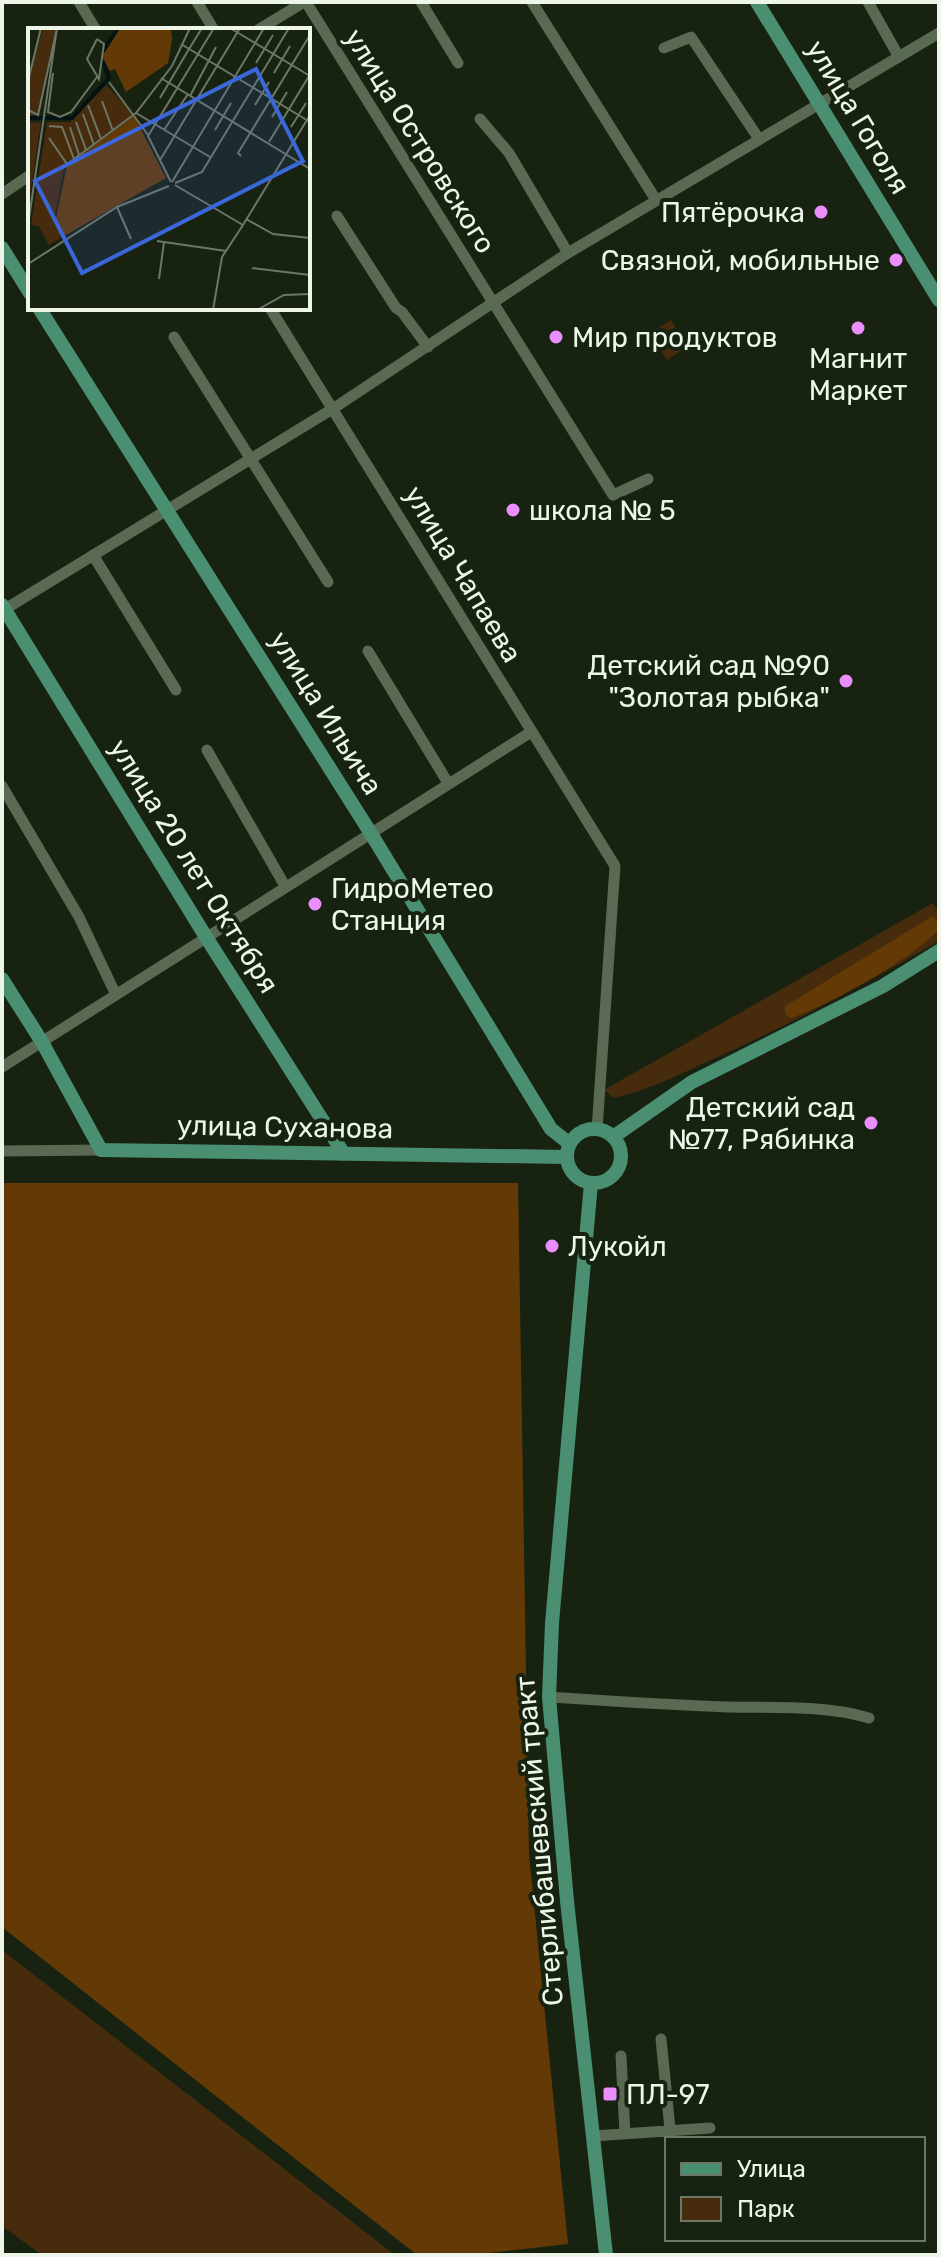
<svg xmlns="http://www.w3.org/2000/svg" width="941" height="2257" viewBox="0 0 941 2257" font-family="Rubik,sans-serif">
	<rect width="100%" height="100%" fill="#172310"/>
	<!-- green -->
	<path fill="#462b0d" d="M671,320L687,347L667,360L650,333Z
		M933,903L939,913V941C864,984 790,1025 711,1060C679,1075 648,1090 614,1098L604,1090Z
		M2,1950L395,2255H42L2,2226Z"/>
	<!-- forest -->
	<path fill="#633a05" d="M933,916L938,921L939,929C913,959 829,1005 791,1018L785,1014V1006Z
		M2,1183H518L529,1854L568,2244L470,2255H417L2,1927Z"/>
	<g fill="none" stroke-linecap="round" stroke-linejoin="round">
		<!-- minor -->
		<path stroke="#5a6952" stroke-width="11" d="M79,2L96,30
			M197,2L214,30
			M306,2L613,495L648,479
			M421,2L458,63
			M532,2L656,200
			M868,2L899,57
			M258,30L304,2
			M664,48L691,37L759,139
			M480,119L509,153L568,253
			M2,194L30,175
			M337,216L396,308L402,312L428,347
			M270,308L615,866L597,1130
			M174,337L328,582
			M93,555L176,690
			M2,611L334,408L568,253L939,33
			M368,651L448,783
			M207,750L285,886
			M2,786L79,917L116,995
			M2,1067L531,732
			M2,1151L101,1150
			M549,1697C609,1701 668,1705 728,1707C774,1708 825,1705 869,1718
			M661,2039L671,2139
			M621,2056L625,2134
			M593,2136L710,2128"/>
		<!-- major -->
		<path stroke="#4a8f72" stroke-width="14" d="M757,2L939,300
			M2,248L30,293
			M39,308L370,832L551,1129L570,1144
			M2,605L206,937L344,1154
			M2,979L42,1042L101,1150L567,1157
			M567 1156a27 27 0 1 1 54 0a27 27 0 1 1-54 0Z
			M613,1137L692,1082L883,986L939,951
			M591,1183L552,1623L549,1697L567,1901L606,2255"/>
	</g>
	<!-- markers -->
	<g fill="#ea8dfd" stroke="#172310" stroke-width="3">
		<circle cx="821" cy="212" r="8"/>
		<circle cx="896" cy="260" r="8"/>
		<circle cx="858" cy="328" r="8"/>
		<circle cx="556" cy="337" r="8"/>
		<circle cx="513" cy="510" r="8"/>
		<circle cx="846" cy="681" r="8"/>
		<circle cx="315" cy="904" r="8"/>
		<circle cx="871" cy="1123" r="8"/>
		<circle cx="552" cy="1246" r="8"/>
		<rect x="602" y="2086" width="16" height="16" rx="4"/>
	</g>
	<g text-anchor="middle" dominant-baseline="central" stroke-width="8" stroke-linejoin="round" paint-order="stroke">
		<!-- street labels -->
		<g font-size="28" fill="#edf6e9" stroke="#172310">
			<text transform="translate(858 117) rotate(59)">улица Гоголя</text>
			<text transform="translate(420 141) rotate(58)">улица Островского</text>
			<text transform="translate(463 574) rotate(59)">улица Чапаева</text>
			<text transform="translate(326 713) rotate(58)">улица Ильича</text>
			<text transform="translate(194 866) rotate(58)">улица 20 лет Октября</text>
			<text transform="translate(285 1127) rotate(1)">улица Суханова</text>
			<text transform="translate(539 1841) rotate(-95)">Стерлибашевский тракт</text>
		</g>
		<!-- poi labels -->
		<g font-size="28" fill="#edf6e9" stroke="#172310" text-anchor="start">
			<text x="805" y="212" text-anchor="end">Пятёрочка</text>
			<text x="880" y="260" text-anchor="end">Связной, мобильные</text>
			<text x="572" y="337">Мир продуктов</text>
			<text x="858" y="358" text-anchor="middle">Магнит<tspan x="858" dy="32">Маркет</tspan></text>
			<text x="529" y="510">школа № 5</text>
			<text x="830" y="665" text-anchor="end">Детский сад №90<tspan x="830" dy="32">"Золотая рыбка"</tspan></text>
			<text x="331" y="888">ГидроМетео<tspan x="331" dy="32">Станция</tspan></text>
			<text x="855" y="1107" text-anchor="end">Детский сад<tspan x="855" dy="32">№77, Рябинка</tspan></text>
			<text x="568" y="1246">Лукойл</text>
			<text x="626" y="2094">ПЛ-97</text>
		</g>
	</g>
	<!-- overview -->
	<g transform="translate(28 28)">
		<rect width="282" height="282" fill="#172310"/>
		<path d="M15,0H28L9,87L0,88L1,51ZM78,57L106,86L37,135L26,194L34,209L21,217L11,198L3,197L19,94H42ZM13,94L0,181V95Z" fill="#462b0d"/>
		<path d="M92,0H143L144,12L140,35L98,64L87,41L82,43L74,29ZM106,88L138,150L36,208L27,195L39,137Z" fill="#633a05"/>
		<path fill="none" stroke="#041214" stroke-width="4" d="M75,23L90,0M0,90H44L81,50L74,32"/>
		<path fill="none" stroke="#6d7767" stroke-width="2" d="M202,0L282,48M69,11L59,31L71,51L76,16L69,11M153,16L282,94M161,21L174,0M228,35L245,7M25,45L20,84L32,89L43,84L69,49M246,45L262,18M133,50L282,141M0,53L13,0M81,54L120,107M162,68L188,19M132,70L161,21M74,73L85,103M60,77L73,111L108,85L144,38L162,0M227,77L241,54M0,82L10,87L29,0M108,85L182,129M55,86L66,117M244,89L259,64M48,94L58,122M21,98L34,99L46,131M42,99L51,127M263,99L278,75M136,102L160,66M187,102L203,75M21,110L39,136L73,111M241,114L281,48M213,128L210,125L282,7M132,132L212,0M143,154L120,108L186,0M144,154L236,0M147,155L174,144L261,0M147,157L215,197L282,87M89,179L103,211M218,191L245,206L282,210M0,197L29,0M129,213L198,223M0,236L89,179L141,158M224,240L282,247M131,251L136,214M185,282L194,229L215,197M229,282L256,267L282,266"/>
		<path fill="#3c67db" fill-opacity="0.15" stroke="#3c67db" stroke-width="4" d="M228,41L275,133L54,245L7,153Z"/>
		<rect width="282" height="282" fill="none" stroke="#edf6e9" stroke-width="4"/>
	</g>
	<!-- border -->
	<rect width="941" height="2257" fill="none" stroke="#edf6e9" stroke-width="8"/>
	<!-- legend -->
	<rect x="665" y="2137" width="260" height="104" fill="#172310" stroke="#6d7767" stroke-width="2"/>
	<rect x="681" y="2163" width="40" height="12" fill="#4a8f72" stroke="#6d7767" stroke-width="2"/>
	<text x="737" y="2177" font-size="24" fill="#edf6e9">Улица</text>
	<rect x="681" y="2197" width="40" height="24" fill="#462b0d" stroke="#6d7767" stroke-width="2"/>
	<text x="737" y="2217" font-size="24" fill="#edf6e9">Парк</text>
</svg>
